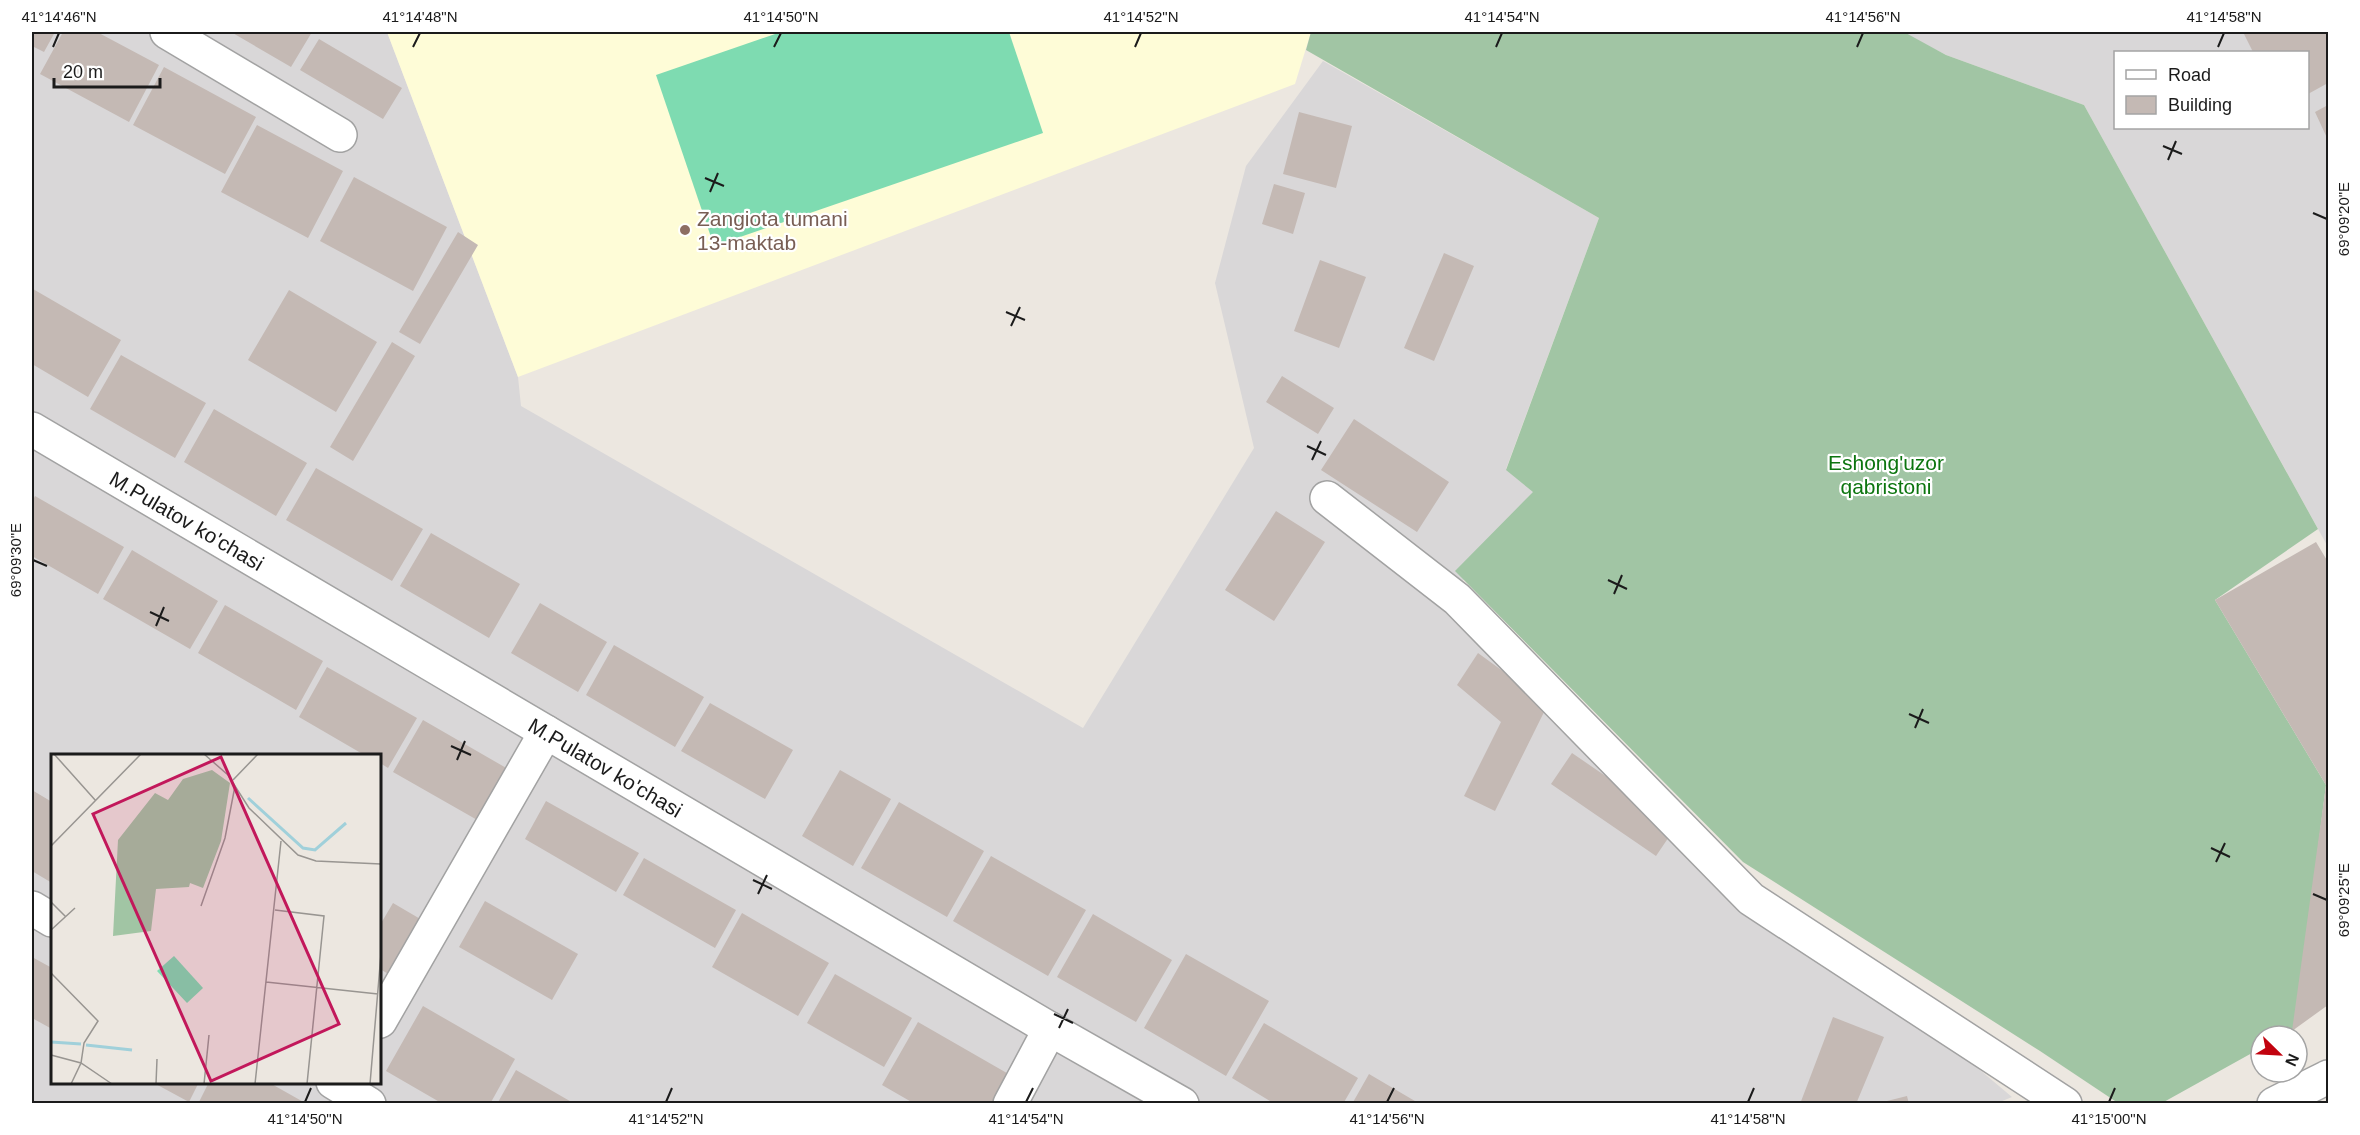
<svg xmlns="http://www.w3.org/2000/svg" width="2360" height="1135" viewBox="0 0 2360 1135" font-family="Helvetica,sans-serif">
	<rect width="100%" height="100%" fill="#ece7e0"/>
	<!-- residential -->
	<path fill="#d9d7d8" fill-rule="evenodd" d="M32,32H387L518,377L521,406L1083,728L1254,448L1215,283L1246,166L1323,61L1599,218L1506,469L1534,492L1456,589L1682,819L2012,1097L1995,1104L32,1103ZM52,756H380V1082H52Z
		M1902,32H2328V547L2084,105L1946,55ZM2116,52H2308V128H2116Z"/>
	<!-- education -->
	<path fill="#fefcd7" d="M387,32H1311L1295,84L518,377Z"/>
	<!-- cemetery -->
	<path fill="#a1c5a4" d="M1311,32H1904L1946,55L2084,105L2318,529L2215,600L2326,785L2295,1029L2283,1036H2261V1048L2162,1103H2118L2040,1051L1743,862L1455,571L1533,492L1506,470L1599,218L1306,50Z"/>
	<!-- pitch -->
	<path fill="#7edbb1" d="M781,32H1009L1043,133L714,246L656,75Z"/>
	<!-- building -->
	<path fill="#c4b9b4" d="M32,32H55L44,52L32,46Z
		M63,32H97L159,65L129,122L40,74Z
		M231,32H312L291,67Z
		M2243,32H2328V83L2308,94V52H2253Z
		M319,39L402,88L383,119L300,70Z
		M164,67L256,117L225,174L133,125Z
		M2328,105V140L2315,112Z
		M1299,112L1352,126L1336,188L1283,174Z
		M257,125L343,171L308,238L221,192Z
		M354,177L447,227L413,291L320,241Z
		M1274,184L1305,193L1293,234L1262,224Z
		M458,232L478,245L420,344L399,332Z
		M1444,253L1474,266L1434,361L1404,348Z
		M1320,260L1366,277L1339,348L1294,331Z
		M33,289L121,340L88,397L32,364Z
		M289,290L377,342L336,412L248,360Z
		M392,342L415,356L353,461L330,447Z
		M121,355L206,403L175,458L90,409Z
		M1282,376L1334,408L1318,434L1266,402Z
		M214,409L307,463L276,516L184,462Z
		M1354,419L1449,482L1417,532L1321,470Z
		M316,468L423,529L392,581L286,520Z
		M35,496L124,547L98,594L32,556V502Z
		M1276,511L1325,542L1274,621L1225,590Z
		M431,533L520,584L489,638L400,586Z
		M2316,542L2328,562V1005L2292,1031L2326,785L2215,600Z
		M132,550L218,601L190,649L103,599Z
		M540,603L607,642L578,692L511,653Z
		M225,605L323,661L296,710L198,653Z
		M614,645L704,697L675,747L586,695Z
		M1478,653L1548,704L1495,811L1464,796L1501,722L1457,685Z
		M327,667L417,718L388,768L380,763V756H366L299,717Z
		M710,703L793,750L765,799L681,751Z
		M423,720L508,769L479,821L393,772Z
		M1572,753L1677,825L1656,856L1551,784Z
		M840,770L891,799L853,866L802,836Z
		M32,790L52,802V883L32,871Z
		M546,801L639,853L616,892L525,839Z
		M899,802L984,851L947,917L861,868Z
		M991,856L1086,910L1048,976L953,921Z
		M644,858L736,910L715,948L623,895Z
		M485,901L578,954L552,1000L459,947Z
		M393,903L422,920L390,975L380,969V925Z
		M742,913L829,963L798,1016L712,967Z
		M1093,914L1172,960L1136,1022L1057,977Z
		M1186,954L1269,1001L1226,1076L1144,1028Z
		M32,957L52,968V1029L32,1018Z
		M835,974L912,1018L884,1067L807,1023Z
		M423,1006L515,1059L490,1104H443L386,1071Z
		M1833,1017L1884,1037L1856,1104H1800Z
		M918,1022L1012,1076L997,1104H915L882,1085Z
		M1264,1023L1358,1078L1343,1104H1275L1232,1078Z
		M516,1070L575,1104H497Z
		M1369,1074L1420,1104H1352Z
		M152,1082H199L189,1102Z
		M209,1082H268L307,1104H198Z
		M1907,1096L1909,1104H1879V1103Z"/>
	<g fill="none" stroke-linecap="round" stroke-linejoin="round">
		<defs>
			<g id="minor">
				<path d="M167,32L340,135"/>
				<path id="s1" d="M32,429L1050,1029L1182,1104"/>
				<path d="M1327,498L1457,599L1751,899L2065,1104"/>
				<path d="M32,908L52,920"/>
				<path d="M380,1021L546,732"/>
				<path d="M333,1082L369,1104"/>
				<path d="M1010,1104L1050,1029"/>
				<path d="M2274,1104L2328,1077"/>
			</g>
		</defs>
		<!-- minor casing -->
		<use href="#minor" stroke="#a2a2a2" stroke-width="36"/>
		<!-- minor -->
		<use href="#minor" stroke="#fff" stroke-width="33"/>
	</g>
	<!-- ticks -->
	<path fill="none" stroke="#1b1b1b" stroke-width="2" d="M53,47L59,33M413,47L420,33M774,47L781,33M1135,47L1141,33M1496,47L1502,33M1857,47L1863,33M2218,47L2224,33M2163,146L2182,154M2168,160L2176,141M705,178L724,186M710,192L718,173M2313,213L2327,219M1006,312L1025,320M1011,326L1020,307M1307,446L1326,455M1312,460L1321,441M33,560L47,566M1608,580L1627,589M1614,594L1622,575M150,612L169,621M156,626L164,607M1909,714L1929,723M1915,728L1923,709M451,746L471,755M457,760L465,741M2211,848L2230,857M2216,862L2225,843M753,880L772,889M758,894L767,875M2313,894L2327,900M1054,1014L1073,1023M1059,1028L1068,1009M305,1102L311,1088M666,1102L672,1088M1026,1102L1033,1088M1387,1102L1394,1088M1748,1102L1754,1088M2109,1102L2115,1088"/>
	<!-- markers -->
	<circle fill="#8d6e63" stroke="#fff" stroke-width="2" cx="685" cy="230" r="6"/>
	<g text-anchor="middle" dominant-baseline="central" stroke-width="4.5" stroke-linejoin="round" paint-order="stroke">
		<!-- education labels -->
		<g font-size="21" fill="#785e54" stroke="#fff" text-anchor="start">
			<text x="697" y="218">Zangiota tumani<tspan x="697" dy="24">13-maktab</tspan></text>
		</g>
		<!-- park labels -->
		<g font-size="21" fill="#0c750f" stroke="#fff">
			<text x="1886" y="462">Eshong'uzor<tspan x="1886" dy="24">qabristoni</tspan></text>
		</g>
		<!-- street labels -->
		<g font-size="21" fill="#1b1b1b" stroke="#fff">
			<text stroke="none"><textPath href="#s1" startOffset="180">M.Pulatov ko'chasi</textPath></text>
			<text stroke="none"><textPath href="#s1" startOffset="666">M.Pulatov ko'chasi</textPath></text>
		</g>
	</g>
	<!-- overview -->
	<g transform="translate(51 754)">
		<rect width="330" height="330" fill="#ece7e0"/>
		<path d="M161,16L179,29L170,87L152,134L139,129L138,133L105,135L100,177L62,182L67,86L104,39L117,46L132,25Z" fill="#a1c5a4"/>
		<path d="M123,202L152,234L136,249L106,217Z" fill="#7edbb1"/>
		<path fill="none" stroke="#a0d0da" stroke-width="3" d="M197,44L252,94L264,96L295,69M0,288L30,290M35,291L81,296"/>
		<path fill="none" stroke="#989591" stroke-width="1.5" d="M3,0L45,47M153,0L177,21L198,54L247,101L265,107L330,110M182,26L207,0M0,92L90,0M0,148L15,163M150,152L174,84L184,32M224,156L273,162L256,330M0,176L24,154M0,219L47,267L33,289L30,309L20,330M215,228L327,240M0,301L30,309L61,330M105,330L106,305M153,330L158,281M204,330L230,87M319,330L330,200"/>
		<path fill="#c2185b" fill-opacity="0.15" stroke="#c2185b" stroke-width="3" d="M170,3L288,270L160,327L42,60Z"/>
		<rect width="330" height="330" fill="none" stroke="#1b1b1b" stroke-width="3"/>
	</g>
	<!-- border -->
	<rect width="2360" height="1135" fill="none" stroke="#ffffff" stroke-width="66"/>
	<!-- legend -->
	<rect x="2114" y="51" width="195" height="78" fill="#ffffff" stroke="#a4a4a4" stroke-width="1.5"/>
	<rect x="2126" y="70" width="30" height="9" fill="#ffffff" stroke="#a4a4a4" stroke-width="1.5"/>
	<text x="2168" y="81" font-size="18" fill="#1b1b1b">Road</text>
	<rect x="2126" y="96" width="30" height="18" fill="#c4b9b4" stroke="#a4a4a4" stroke-width="1.5"/>
	<text x="2168" y="111" font-size="18" fill="#1b1b1b">Building</text>
	<!-- north arrow -->
	<g transform="translate(2279 1054) rotate(114)"><circle r="28" fill="#ffffff" stroke="#a4a4a4" stroke-width="1.5"/>
	<path d="M0-4.5L10 22L0 15L-10 22Z" fill="#c2030f"/>
	<text y="-9" font-size="16" font-weight="bold" text-anchor="middle" fill="#1b1b1b">N</text>
	</g>
	<!-- scale -->
	<path d="M54 78v9h106v-9" fill="none" stroke="#1b1b1b" stroke-width="3"/>
	<text x="63" y="78" font-size="18" fill="#1b1b1b" stroke="#ffffff" stroke-width="4.5" paint-order="stroke">20 m</text>
	<rect x="33" y="33" width="2294" height="1069" fill="none" stroke="#1b1b1b" stroke-width="2"/>
	<g font-size="15" text-anchor="middle" fill="#1b1b1b">
		<text x="59" y="22">41°14'46"N</text>
		<text x="420" y="22">41°14'48"N</text>
		<text x="781" y="22">41°14'50"N</text>
		<text x="1141" y="22">41°14'52"N</text>
		<text x="1502" y="22">41°14'54"N</text>
		<text x="1863" y="22">41°14'56"N</text>
		<text x="2224" y="22">41°14'58"N</text>
		<text transform="translate(2344 219) rotate(-90)" y="5">69°09'20"E</text>
		<text transform="translate(16 560) rotate(-90)" y="5">69°09'30"E</text>
		<text transform="translate(2344 900) rotate(-90)" y="5">69°09'25"E</text>
		<text x="305" y="1124">41°14'50"N</text>
		<text x="666" y="1124">41°14'52"N</text>
		<text x="1026" y="1124">41°14'54"N</text>
		<text x="1387" y="1124">41°14'56"N</text>
		<text x="1748" y="1124">41°14'58"N</text>
		<text x="2109" y="1124">41°15'00"N</text>
	</g>
</svg>
